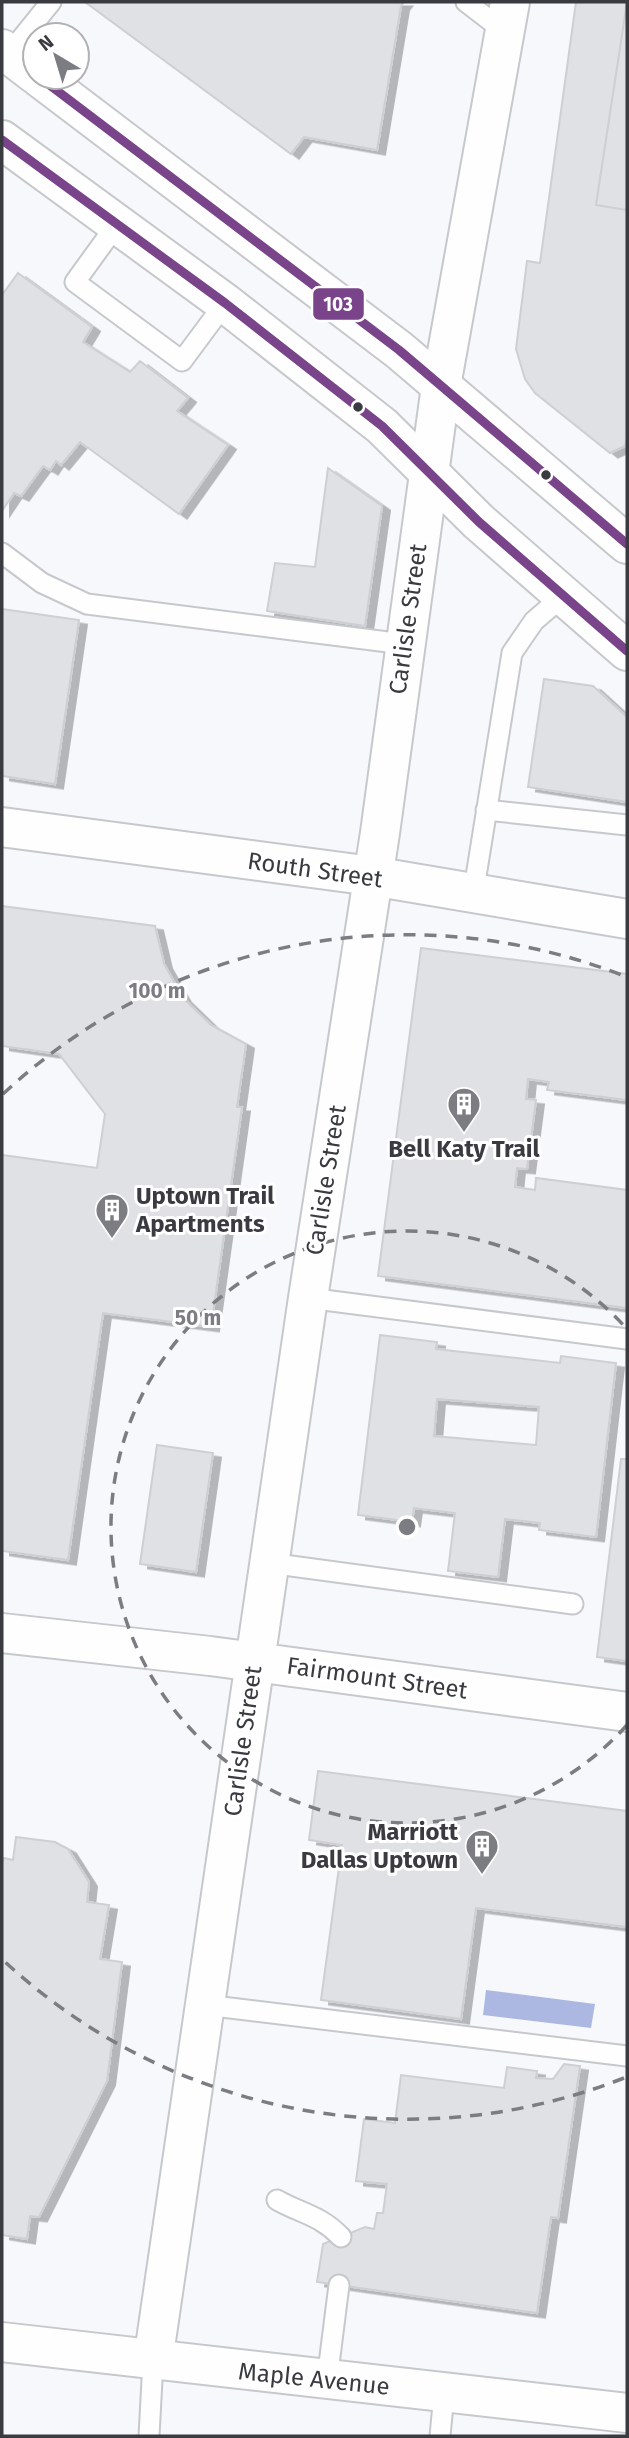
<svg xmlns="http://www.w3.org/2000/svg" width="629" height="2438" viewBox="0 0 629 2438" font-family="'Fira Sans',sans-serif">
	<defs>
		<filter id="shadow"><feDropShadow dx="8" dy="4.5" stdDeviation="0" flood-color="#0004"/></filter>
	</defs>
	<rect width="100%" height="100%" fill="#f7f8fc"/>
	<!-- water -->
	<path fill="#acb8e2" d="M486,1990L595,2004L591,2028L483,2015Z"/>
	<!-- building -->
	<path fill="#dfe1e5" stroke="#cecfd3" stroke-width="2" fill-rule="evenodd" filter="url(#shadow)" d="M85,2H404L401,6L377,150L304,137L291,154Z
		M576,2H627L596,205L627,210V438L625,446L610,453L535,393L525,379L516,349L527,261L540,263Z
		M627,2V210L596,205Z
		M18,273L92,327L83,342L130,372L140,361L188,398L177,411L228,445L179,514L80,442L61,465L56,461L50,470L43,466L21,496L14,493L2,511V295Z
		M328,468L382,506L365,626L267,611L275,563L315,567Z
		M2,609L79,620L55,784L2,776Z
		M544,679L593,686L627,717V802L528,787Z
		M2,906L155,926L164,964L183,998L211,1025L246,1044L237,1107H242L211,1327L103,1313L68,1560L2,1551V1155L97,1168L105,1114L59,1054L2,1046Z
		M421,948L627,974V1100L547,1090L549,1082L528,1079L526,1099L536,1100L527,1169L517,1168L515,1187L535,1190L536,1178L627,1190V1308L378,1276Z
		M380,1335L437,1342L436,1349L560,1363L561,1356L616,1363L596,1537L539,1530L540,1523L505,1519L498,1577L448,1571L455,1513L414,1508L412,1522L358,1515ZM437,1399L539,1407L536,1445L434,1436Z
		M157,1445L213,1453L196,1572L140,1564Z
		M621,1459H627V1661L597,1657Z
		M318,1771L627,1811V1927L476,1908L461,2019L321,2000L342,1845L309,1840Z
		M16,1837L55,1842L68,1849L89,1882L87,1902L109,1905L100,1959L122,1962L107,2081L39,2217L30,2216L27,2239L2,2235V1863L4,1858L13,1860Z
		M564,2064L580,2066L558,2218L551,2217L537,2313L317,2282L323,2244L365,2227L374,2229L377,2213H383L387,2184L356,2181L364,2119L395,2123L401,2075L504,2088L507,2067L537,2071L536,2078L553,2079Z"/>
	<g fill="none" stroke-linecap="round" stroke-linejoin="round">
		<defs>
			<path id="lane" d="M466,2L505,32
				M9,54L51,2
				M117,224L75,282L182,361L225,303
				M2,553L42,583L87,604L404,644
				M486,810L627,825
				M473,895L512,653L534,621L563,596
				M308,1298L627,1339
				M269,1563L573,1604
				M205,2005L627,2056
				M277,2200C302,2214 320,2215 341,2237
				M327,2380L339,2285
				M149,2436L153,2361
				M440,2436L444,2394"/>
			<path id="street" d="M2,827L372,876L627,919
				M2,1633L210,1656L627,1712
				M153,2361L308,1298L380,833L441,386L510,2"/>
			<path id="secondary" d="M2,49L35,74
				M39,77L399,350L627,544
				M2,140L225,303L382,426L479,522L627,651
				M2,2342L627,2413"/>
		</defs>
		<!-- lane casing -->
		<use href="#lane" stroke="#c6c8cc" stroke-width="23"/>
		<!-- street casing -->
		<use href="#street" stroke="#c6c8cc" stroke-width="42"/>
		<!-- secondary casing -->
		<use href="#secondary" stroke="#c6c8cc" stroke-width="42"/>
		<!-- lane -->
		<use href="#lane" stroke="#fefeff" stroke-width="19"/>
		<!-- street -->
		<use href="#street" stroke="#fefeff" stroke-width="38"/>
		<!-- secondary -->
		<use href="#secondary" stroke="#fefeff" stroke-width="38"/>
		<defs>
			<path id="bus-1" d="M39,77L399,350L627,544
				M2,140L225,303L382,426L479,522L627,651"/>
		</defs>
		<!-- bus-1 casing -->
		<use href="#bus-1" stroke="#fff" stroke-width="14"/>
		<!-- bus-1 -->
		<use href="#bus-1" stroke="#794489" stroke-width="9"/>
	</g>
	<!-- distance rings -->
	<g fill="none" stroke="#7c7d82" stroke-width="3.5" stroke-dasharray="12 9">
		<path d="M627 1725A296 296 0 1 1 627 1329"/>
		<path d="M624 2078A592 592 0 0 1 3 1960M3 1094A592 592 0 0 1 624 976"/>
	</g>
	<!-- icons -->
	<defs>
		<symbol id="building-pin" viewBox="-11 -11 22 30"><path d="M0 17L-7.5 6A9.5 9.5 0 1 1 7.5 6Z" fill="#7c7d82" stroke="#fff"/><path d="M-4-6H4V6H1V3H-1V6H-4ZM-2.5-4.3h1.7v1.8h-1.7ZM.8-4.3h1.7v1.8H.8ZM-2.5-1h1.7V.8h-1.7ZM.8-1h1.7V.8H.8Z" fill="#fff"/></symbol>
	</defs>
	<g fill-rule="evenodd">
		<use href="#building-pin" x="445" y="1085" width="38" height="52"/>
		<use href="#building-pin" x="93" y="1191" width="38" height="52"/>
		<use href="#building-pin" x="463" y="1827" width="38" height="52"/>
	</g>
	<!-- markers -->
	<g fill="#393b40" stroke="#fff" stroke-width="2.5">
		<circle cx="358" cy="407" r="6"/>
		<circle cx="546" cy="475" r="6"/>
	</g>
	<g text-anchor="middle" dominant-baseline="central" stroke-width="6" stroke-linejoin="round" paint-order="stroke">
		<!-- street labels -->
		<g font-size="24" fill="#393b40" stroke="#fff">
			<text transform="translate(408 619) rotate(-82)">Carlisle Street</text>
			<text transform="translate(315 870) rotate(8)">Routh Street</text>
			<text transform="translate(326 1180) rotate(-81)">Carlisle Street</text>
			<text transform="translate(377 1678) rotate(8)">Fairmount Street</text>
			<text transform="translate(243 1741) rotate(-82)">Carlisle Street</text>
			<text transform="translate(314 2379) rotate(6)">Maple Avenue</text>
		</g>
		<!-- poi labels -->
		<g font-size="24" font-weight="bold" fill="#393b40" stroke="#fff">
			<text x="464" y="1149">Bell Katy Trail</text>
			<text x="136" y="1196" text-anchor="start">Uptown Trail<tspan x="136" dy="28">Apartments</tspan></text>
			<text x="458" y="1832" text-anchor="end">Marriott<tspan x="458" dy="28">Dallas Uptown</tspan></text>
		</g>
	</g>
	<circle cx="407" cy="1527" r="10" fill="#7c7d82" stroke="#fff" stroke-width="3.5"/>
	<g font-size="21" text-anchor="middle" font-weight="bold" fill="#7c7d82" stroke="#fff" stroke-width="6" stroke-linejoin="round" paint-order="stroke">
		<text x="157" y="998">100 m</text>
		<text x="198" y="1325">50 m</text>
	</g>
	<rect stroke="#fff" stroke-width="2.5" x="312" y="287" width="53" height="34" rx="7" fill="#794489"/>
	<g font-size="19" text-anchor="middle" font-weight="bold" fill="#fff">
		<text x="338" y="311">103</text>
	</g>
	<!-- border -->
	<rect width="629" height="2438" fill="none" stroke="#393b40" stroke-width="7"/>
	<!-- north arrow -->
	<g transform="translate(56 56) rotate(322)"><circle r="33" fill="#ffffff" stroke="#b0b1b3" stroke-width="2"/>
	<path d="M0-5L12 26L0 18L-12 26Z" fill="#7c7d82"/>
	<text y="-10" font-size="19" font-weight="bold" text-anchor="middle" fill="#393b40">N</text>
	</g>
</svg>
